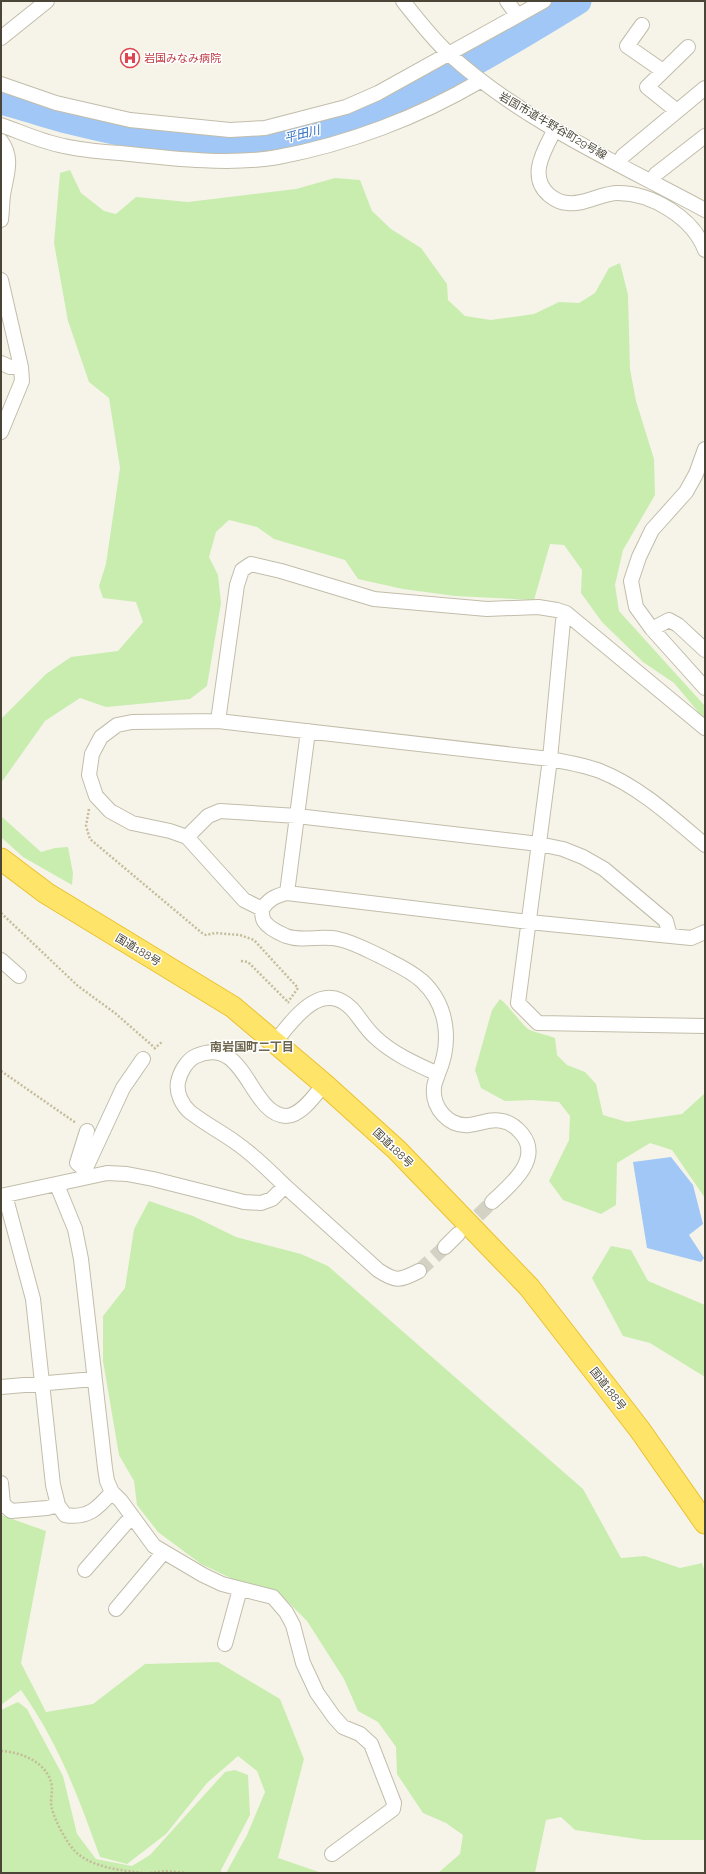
<svg xmlns="http://www.w3.org/2000/svg" width="706" height="1874" viewBox="0 0 706 1874" font-family="Raleway,'Noto Sans JP',sans-serif">
	<rect width="100%" height="100%" fill="#f6f4e9"/>
	<!-- green -->
	<path fill="#c8edaf" d="M70,170L81,193L104,211L116,214L136,197L188,202L296,189L335,178L360,180L372,211L391,229L421,248L447,284L448,300L465,316L491,320L534,314L559,302L579,303L595,293L609,268L620,263L628,295L630,369L636,401L654,459L655,495L623,550L615,585L619,611L705,706V720L674,683L643,662L602,622L581,593L582,570L564,545L550,544L534,600L455,596L403,589L358,579L345,560L274,539L257,527L229,520L216,532L209,557L218,575L221,603L207,686L190,699L149,703L106,707L80,698L45,721L1,783V719L46,674L71,657L118,651L143,622L136,602L103,598L99,586L106,564L120,468L109,398L89,382L68,321L54,243L60,173Z
		M1,816L41,852L55,848L68,847L73,873L72,885L23,857L1,837Z
		M500,999C511,1008 518,1020 528,1029C533,1032 548,1035 555,1038L557,1055L567,1065L585,1072L596,1084L603,1115L627,1122L682,1114L705,1093V1198L672,1150L650,1143L617,1163L616,1205L601,1214L563,1200L549,1181L569,1140L570,1116L559,1102L532,1100L505,1101L481,1088L475,1070L492,1010Z
		M149,1201L193,1216L236,1237L301,1254L328,1266L583,1489L621,1558L645,1556L680,1568L702,1563L705,1572V1840H644L575,1830L561,1817L546,1820L535,1873H438L460,1854L463,1835L446,1823L423,1813L397,1774L396,1747L378,1722L358,1711L344,1679L307,1621L277,1591L237,1581L201,1564L158,1532L137,1505L134,1481L119,1455L103,1361V1316L125,1288L134,1229Z
		M611,1246L631,1250L648,1281L705,1305V1377L650,1343L623,1336L592,1278Z
		M1,1515L46,1531L21,1663L46,1712L93,1704L145,1664L218,1662L280,1699L304,1759L278,1858L322,1873H226L247,1835L265,1792L257,1771L238,1756L207,1783L166,1834L127,1864L100,1857C78,1796 59,1744 21,1690L1,1705Z
		M18,1702L27,1709L63,1776L77,1834L96,1859L132,1866L150,1855L225,1772L235,1770L248,1775L250,1815L221,1870V1873H1V1710Z"/>
	<!-- water -->
	<path fill="#a1c7f6" d="M1,92L81,119L90,125L80,133L28,118L1,109Z
		M671,1157L693,1185L703,1224L689,1235L704,1258L701,1262L647,1248L633,1162Z"/>
	<g fill="none" stroke-linecap="round" stroke-linejoin="round">
		<!-- river -->
		<path stroke="#a1c7f6" stroke-width="27" d="M1,101C22,106 42,114 63,119C124,134 189,149 253,146C268,146 285,138 301,135C401,110 490,55 578,1"/>
		<!-- minor-tunnel -->
		<path stroke="#d4d1c5" stroke-width="14" stroke-dasharray="14 7" stroke-linecap="butt" d="M463,1230L492,1202
			M419,1271L445,1247"/>
		<defs>
			<path id="minor" d="M403,1C417,19 432,38 449,54C523,121 618,163 705,210
				M507,1L517,15
				M642,25L627,46L663,71
				M1,38L47,1
				M1,84L56,103L130,120L230,130L265,128L346,107L378,93L544,1
				M677,111L647,87L688,47
				M1,125C21,132 42,142 64,146C85,151 108,152 130,154C175,159 233,165 278,157C348,144 419,117 480,81
				M555,129C545,149 527,176 549,195C554,199 561,203 568,203C585,205 601,193 618,193C652,193 693,218 705,250
				M1,141C14,158 6,176 3,195C2,203 2,212 1,220
				M619,163L623,156L705,88
				M652,181L656,174L705,136
				M1,280L21,367L22,381L1,432
				M1,363L10,367H21
				M705,449L696,474L686,492L652,530L639,557L631,581L636,607L652,629L705,688
				M566,613L563,621L550,759L518,1003L538,1023L705,1026
				M652,629L669,620L678,625L705,650
				M218,721L237,585L242,570L251,564L281,571L374,599L487,609L538,607L557,610L566,613L705,728
				M187,837L208,816L220,811L297,816L539,844L563,849L583,857L604,869L666,921L670,936
				M287,893L308,731
				M262,909L244,900L187,837L170,831L132,823L110,811L96,796L89,775L92,754L101,737L117,725L132,722L218,721L550,759C566,762 584,765 600,771C640,787 673,818 705,845
				M1,960L19,976
				M275,1042C293,1020 321,978 352,1009C360,1018 366,1029 375,1037C393,1054 416,1064 438,1074C452,1042 448,1005 422,981C410,970 395,964 380,956C367,950 353,942 338,939C321,935 303,942 286,936C279,933 268,928 264,921C262,918 262,912 262,909C269,899 275,896 287,893L529,922L691,938L705,932
				M438,1074C437,1078 434,1083 434,1088C432,1108 449,1127 469,1125C481,1124 490,1118 502,1121C510,1122 517,1128 522,1134C543,1160 508,1187 492,1202
				M85,1170L77,1163L87,1131
				M85,1177V1170L123,1088L143,1059
				M57,1185L75,1229L81,1259L105,1468L107,1481L112,1492L121,1501L154,1546L203,1575L222,1584L273,1597L286,1612L293,1625L303,1663L317,1693L334,1717L343,1727L360,1734L371,1744L394,1803L393,1809L332,1854
				M285,1186C270,1171 254,1155 235,1142C221,1132 204,1123 190,1112C182,1105 176,1093 178,1082C180,1072 187,1060 196,1056C246,1034 249,1114 286,1116C301,1116 316,1094 324,1084
				M5,1195L33,1299L53,1485L58,1505L65,1515C88,1519 98,1508 112,1492
				M1,1196L107,1173L127,1174L153,1179L244,1202L261,1203L272,1199L285,1186L378,1270C396,1282 399,1281 419,1271
				M445,1247L458,1234
				M1,1387L94,1379
				M1,1483L3,1504L11,1511L47,1508L58,1505
				M85,1570L126,1523L134,1519
				M116,1609L163,1553
				M225,1644L240,1589"/>
			<path id="highway" d="M1,859L46,893L233,1007L324,1084L397,1150L529,1287L640,1430L705,1523"/>
		</defs>
		<!-- minor casing -->
		<use href="#minor" stroke="#c2bdaa" stroke-width="16"/>
		<!-- highway casing -->
		<use href="#highway" stroke="#eac12e" stroke-width="23"/>
		<!-- path -->
		<path stroke="#c5bc9a" stroke-width="2.5" stroke-dasharray="2 2" stroke-linecap="butt" d="M89,809L86,826L90,839L202,933L206,935L215,933L240,935L254,940L298,988L288,1002
			M1,913L78,986L115,1013L155,1048
			M241,961L248,962L289,1003
			M154,1049L163,1041
			M1,1071L76,1123
			M1,1751C22,1752 49,1763 52,1787C52,1794 50,1802 52,1809C55,1821 68,1846 78,1854C96,1868 120,1870 142,1873
			M150,1873L165,1871L186,1873"/>
		<!-- minor -->
		<use href="#minor" stroke="#fff" stroke-width="14"/>
		<!-- highway -->
		<use href="#highway" stroke="#ffe46a" stroke-width="21"/>
	</g>
	<!-- icons -->
	<defs>
		<symbol id="hospital-ring" viewBox="-11 -11 22 22"><circle r="9.5" fill="#fff" stroke="#e0444e" stroke-width="1.5"/><path d="M-5-5h3v3.5h4V-5h3V5h-3V1.5h-4V5h-3Z" fill="#e0444e"/></symbol>
	</defs>
	<g fill-rule="evenodd">
		<use href="#hospital-ring" x="119" y="47" width="22" height="22"/>
	</g>
	<g text-anchor="middle" dominant-baseline="central" stroke-width="3" stroke-linejoin="round" paint-order="stroke">
		<!-- health labels -->
		<g font-size="11" fill="#be3a42" stroke="#fff" text-anchor="start">
			<text x="144" y="58">岩国みなみ病院</text>
		</g>
		<!-- street labels -->
		<g font-size="11" fill="#4a4536" stroke="#fff">
			<text transform="translate(553 126) rotate(30)">岩国市道牛野谷町29号線</text>
			<text transform="translate(138 950) rotate(31)">国道188号</text>
			<text transform="translate(393 1148) rotate(44)">国道188号</text>
			<text transform="translate(608 1389) rotate(52)">国道188号</text>
		</g>
		<!-- water labels -->
		<g font-size="12" font-style="italic" fill="#2668c0" stroke="#fff">
			<text transform="translate(302 134) rotate(-14)">平田川</text>
		</g>
		<!-- neighbourhood labels -->
		<g font-size="12" font-weight="bold" fill="#6e654d" stroke="#fff">
			<text x="252" y="1047">南岩国町二丁目</text>
		</g>
	</g>
	<!-- border -->
	<rect width="706" height="1874" fill="none" stroke="#4a4536" stroke-width="4"/>
</svg>
